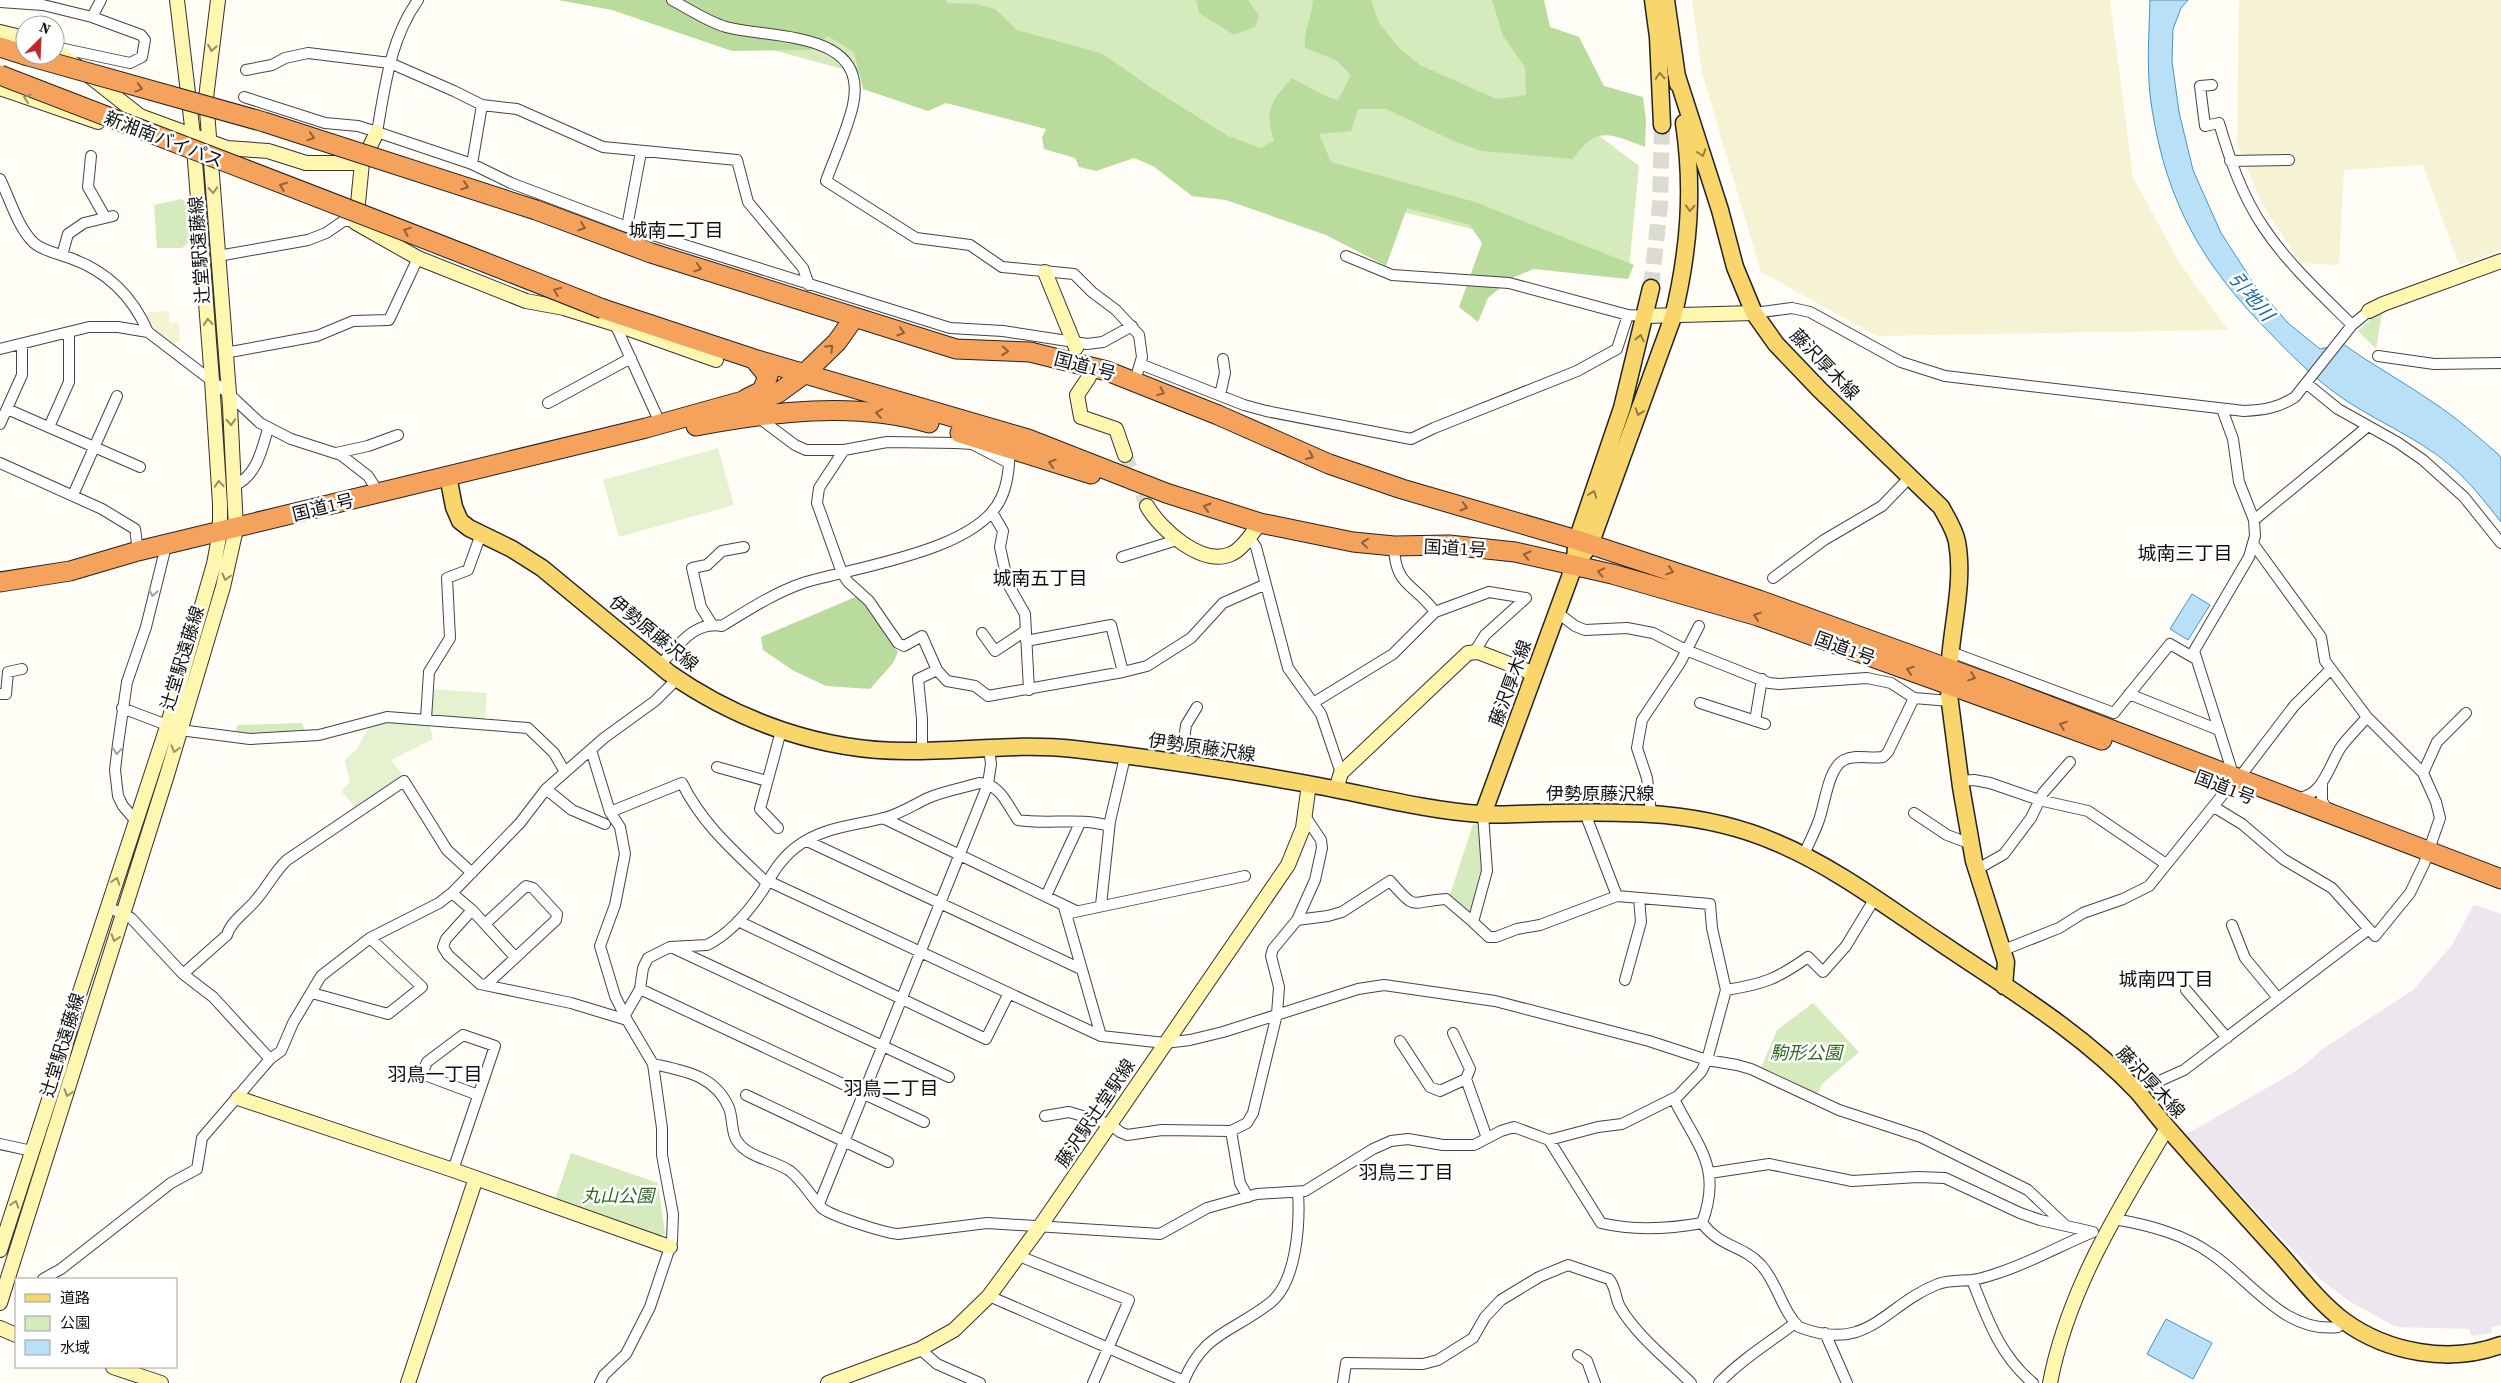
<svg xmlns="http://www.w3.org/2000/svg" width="2501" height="1383" viewBox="0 0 2501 1383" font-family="'Source Serif 4','Noto Sans JP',serif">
	<rect width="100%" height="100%" fill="#fffdf5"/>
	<!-- industrial -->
	<path fill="#eee6ef" d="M2477,905L2501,914V1325L2491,1328L2492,1333L2472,1336L2469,1329L2396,1327L2349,1301L2319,1278L2185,1135L2291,1074L2307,1063L2321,1050L2413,990L2452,945L2473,906Z"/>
	<!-- farmland -->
	<path fill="#f6f3d4" d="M1692,0H2110L2133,177L2179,262L2228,330L1877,336L1761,272L1702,73Z
		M2239,0H2501V250L2459,265L2423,165L2344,170L2339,265L2300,263L2261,202L2237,144Z
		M169,311V323H179L180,341L170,346L158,336L146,317L149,312Z"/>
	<!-- green -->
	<path fill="#d5ebbd" d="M595,0H1521L1568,112L1639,166L1629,268C1283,182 937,99 595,0Z
		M181,199L187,202L191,241L182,248H157L154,205Z
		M2382,313L2376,349L2358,331L2373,317Z
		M302,723L306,733L236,735L237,725Z
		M1473,824L1480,825L1483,871L1471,914L1450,895Z
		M1813,1003L1859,1052L1822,1084L1817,1096L1761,1068L1777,1030Z
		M571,1153L658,1183L665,1233L662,1236L555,1200Z"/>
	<!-- forest -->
	<path fill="#b9dc9c" d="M558,0H945L948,3L976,4L995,9L1017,30L1103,54L1150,87L1228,136L1261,148L1274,141C1264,108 1271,102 1292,78L1325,96L1338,100L1351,75L1336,60L1305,48C1303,31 1312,17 1313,0H1371L1379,23L1400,49L1420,65L1496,99L1526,95L1525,67L1503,36L1492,0H1544L1550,27L1579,37L1604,86L1643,97L1646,120L1645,147C1610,134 1597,125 1573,159L1482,151L1456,142L1386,109H1358L1351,131L1319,134L1331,162L1475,202L1634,265L1628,279L1534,269L1512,278L1488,298L1478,322L1459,307L1482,243L1470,225L1407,208L1386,266L1326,235L1226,200L1192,196L1153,166L1134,158L1096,171L1079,167L1075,158L1044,149L1042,138L1046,129L946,103L928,111L863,89L854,52L828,36L810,50L732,51L612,10Z
		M1196,0H1248L1259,16L1255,27L1234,35L1199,13Z
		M858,596L898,652L893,663L870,689L826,686L794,671L763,650L761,637Z"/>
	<!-- pitch -->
	<path fill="#e6f2cf" d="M718,448L734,505L619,537L603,480Z
		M432,689L487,693L485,720L431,716Z
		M386,719L429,723L433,739L391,760L403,775L357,809L341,791L350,782L345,760L357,749L370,724Z"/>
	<!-- water -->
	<path fill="#b9e0f7" stroke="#3f96cf" d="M2150,0H2188L2181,8L2173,29L2172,61L2179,112L2193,170L2221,233L2254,284L2288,323L2320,349L2343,344C2372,365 2404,382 2434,403C2457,418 2477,436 2498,454L2501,458V522C2485,502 2470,482 2451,466C2417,436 2365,417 2330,389C2308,372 2288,352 2269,332C2203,265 2167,204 2152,109C2146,74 2149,36 2150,0Z
		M2192,594L2210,605L2188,640L2170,629Z
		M2166,1319L2212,1343L2193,1379L2147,1354Z"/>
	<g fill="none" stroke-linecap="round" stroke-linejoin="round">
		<!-- secondary-tunnel -->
		<path stroke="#dbdad3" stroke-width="14" stroke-dasharray="14 7" stroke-linecap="butt" d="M1125,455L1147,506"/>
		<!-- primary-tunnel -->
		<path stroke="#dbdad3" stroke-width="16" stroke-dasharray="16 8" stroke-linecap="butt" d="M1651,288L1660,205L1662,125"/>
		<defs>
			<path id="street" d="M672,0C689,9 708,22 726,27C772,39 869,30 853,105C847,131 835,156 826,181L916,238L970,245L1002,267L1074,274L1092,292L1116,310L1139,335L1142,357L1135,381
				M0,2L43,5L92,17L101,0
				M55,47L130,63L142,57L145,40L141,35L92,17
				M246,70L272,65L285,58L308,53L390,63L454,91L482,105L517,109L603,147L737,160L748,202L803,268L809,285
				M2212,85L2200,86L2205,126L2219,123C2230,160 2242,196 2264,228C2288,264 2321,294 2352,325
				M244,97L325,123L358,126L377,132L472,164L511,183L627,227L950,328L1003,331L1087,344L1103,342L1132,326
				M377,132C385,87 390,39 418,0
				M91,156L88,187L105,217
				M2230,161L2289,160
				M472,164L482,105
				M0,179C10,199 18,228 34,243C43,251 59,254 70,258C107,271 132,295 148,332
				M627,227L641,152
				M62,255L68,234L84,223L113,216
				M218,256L308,240L326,233L345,220L356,223
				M1346,256L1392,275L1509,283L1628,315L1645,316
				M1754,313L1792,308L1810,312L1901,362L1945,376L2244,411C2264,410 2278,408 2295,397L2352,325L2369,311
				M615,324L661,425
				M0,349L89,327H118L148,332L229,394L260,423L291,439L341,455L368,476L379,493
				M225,353L317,336L353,321L389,320L418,258
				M2378,356L2434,364L2501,363
				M1140,364L1244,405L1266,411L1411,439L1434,428L1577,371L1617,349L1628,315
				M2306,383L2338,409L2397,442L2423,460L2464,497L2501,543
				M1220,395L1225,373L1223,359
				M548,403L631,358
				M7,409L140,467
				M2222,409L2233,439L2239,482L2254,520L2255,536L2249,557L2194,651L2234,777
				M762,416L763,421L795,445L806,450H844L887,442L956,443L972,444L1009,463
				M0,424L22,375V345
				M49,427L69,382V332
				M844,450L819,488L817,503L842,573L848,582L869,601L898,643L904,646L922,636L937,670L947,681L975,686L988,696L1123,672L1147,666L1191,638L1223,603L1264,585
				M336,453L368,446L398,435
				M0,463L102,509L135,529L138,551
				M234,486C257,475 261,452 268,429
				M73,495L117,396
				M992,512L1003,531L1000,547L1008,584L1025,614L1029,690
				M2254,520L2367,427
				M1249,537L1256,547L1288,668L1321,714L1341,773
				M1394,546C1395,587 1414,583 1435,612
				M1122,557L1177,540
				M1773,578L1824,540L1882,506L1911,476
				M1558,613L1575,626L1585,630L1627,628L1653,633L1686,650L1769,683L1779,684L1867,678L1891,683L1914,698L1950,701
				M711,623L701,607L692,568L707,565L722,551L744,547
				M982,633L995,651L1025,631
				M1026,641L1111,625L1123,672
				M1475,651L1485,635L1526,598
				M1951,652L2114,713L2170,644L2196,659
				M659,666C676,649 693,620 722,626C748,610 774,593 803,583C855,567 978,551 1001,498C1008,484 1009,466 1010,450
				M0,694H6L8,672L22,669
				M2129,694L2219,730
				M1313,703L1393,654L1435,612L1489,592L1526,598
				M1700,703L1765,724
				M122,708L180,730L250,739L319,735L387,717L528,728L554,753L565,772
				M426,719L429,672L450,638L447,578L468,570L481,534
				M1755,721L1762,679
				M591,750L610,812L620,827L625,854L615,905L600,946L615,996L627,1020L653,1064L662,1128V1155L673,1214L672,1241L650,1307L626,1354L604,1375L600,1383
				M922,751V719L918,679L937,670
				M1181,765L1186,725L1197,707
				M717,767L767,781
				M2423,773L2437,742L2466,713
				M2239,778L2294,706L2331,669
				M1960,781L1974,780L1990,783L2039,800L2088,811L2166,864
				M2322,782V801L2329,812
				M546,789L572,810L605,824
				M2297,798C2323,797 2329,765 2341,747C2349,736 2359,727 2367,717
				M2214,807L2242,824L2283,859L2332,888L2375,936L2410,893L2424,864L2440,818L2436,802L2423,773L2367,717L2325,661L2321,637L2254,545
				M610,812L682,783C702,824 735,852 767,883
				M1589,812L1588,821L1617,896
				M1651,813L1647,778L1637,748L1642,720L1680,663L1699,626
				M1914,813L1947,835L1971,844
				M883,818L1076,911
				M135,820L123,806L118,796L115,770L118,744L127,682L146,627L166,546
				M778,828L760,809L781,731
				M807,841L1081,969
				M1804,855C1808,844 1815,832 1819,820C1825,804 1828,768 1844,760C1856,754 1870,759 1883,757L1888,752L1914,698
				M1976,870L2004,854L2031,818L2043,793L2070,762
				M768,881L1101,1036L1165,1043L1190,1040L1223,1032L1358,989L1384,985L1495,1001L1649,1041L1707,1060L1737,1065L1751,1069L1839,1110L1921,1137L2028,1190L2065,1225
				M452,893L472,910L515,957
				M1046,896L1080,823
				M1101,905L1110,821L1125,757
				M108,907L131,918L183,974L213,997L270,1059
				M1064,907L1101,1036
				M472,910L446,939L443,947L448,955L480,984L571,1003L627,1020
				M1070,913L1245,876
				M1297,920L1328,916L1342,912L1390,881C1418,913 1409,901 1446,899L1473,922L1487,871L1483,814
				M738,921L986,1039L1009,993
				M485,924L526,886L533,888L557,914L556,920L486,985
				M2232,925L2245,958L2278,998
				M671,947L949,1077
				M2001,951L2059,928L2083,913L2123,899L2149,886L2228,788
				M183,974L227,935C231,921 246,912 255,901C267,888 274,872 287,860L404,781L447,850L472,873
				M1625,980L1641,922L1639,898
				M640,989L924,1122
				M1726,990C1764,984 1777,979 1808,957L1823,972L1846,946L1875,898
				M2186,990L2227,1038
				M312,993L388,1014L422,987L370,938
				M625,1015L640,989L643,968L648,958L670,947L707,945C729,934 749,911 763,890C772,874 780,860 795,848C821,827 853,826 884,818C900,814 913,805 928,798C944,791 963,788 979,783C1001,784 1007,805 1018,820C1048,825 1080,817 1109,826
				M1453,1033L1470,1069L1466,1079L1487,1138
				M1400,1041L1430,1087L1440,1091L1466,1079
				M653,1064C684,1071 715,1075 729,1108C733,1118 731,1133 737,1141C748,1158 774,1160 790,1171C803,1181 811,1197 822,1208C831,1216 885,1233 898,1234L987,1223L1160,1234L1207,1208L1257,1194L1305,1191L1373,1149L1391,1141L1408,1139L1443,1145H1474L1501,1131L1514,1127L1549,1140L1598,1127L1622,1124L1678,1096L1701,1072L1707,1060L1726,990L1712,928L1710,904L1617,896L1540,925L1517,929L1496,937H1489L1473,922
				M2137,1091L2184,1070L2369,929
				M746,1095L888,1162
				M1674,1099C1697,1146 1723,1167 1702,1223
				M1045,1116L1069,1112L1110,1124L1120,1132L1127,1135L1162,1130L1231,1131L1247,1123L1253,1113L1277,1014L1279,987L1271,956L1273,949L1297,920L1315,880L1322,848L1321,840L1305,816
				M1231,1131L1240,1183L1248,1197
				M1549,1140L1601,1223C1634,1231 1669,1229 1702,1223
				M0,1144L32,1151
				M453,1170L495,1046L463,1035L427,1062L422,1074L478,1095
				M1710,1173L1769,1164L1852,1181L1918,1177L1945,1178L2020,1213L2040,1220L2093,1232
				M819,1204L988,784L991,764L989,748
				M2114,1219C2149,1225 2184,1234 2213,1255C2251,1281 2285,1334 2338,1327L2342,1320
				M1702,1223C1721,1248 1743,1245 1761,1265C1777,1282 1782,1311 1799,1327C1869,1354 1884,1305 1938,1284C1949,1280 1960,1281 1972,1280C1981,1279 1989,1276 1998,1273C2030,1263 2061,1245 2093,1232
				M1019,1256L1129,1300L1093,1383
				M43,1279L61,1269L171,1183L197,1169L202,1138L270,1059L281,1051L293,1023L321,976L370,938L439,903L452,893L520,823L546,789L604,738L655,701L677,679
				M1972,1280C1987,1318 2000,1356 2033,1383
				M989,1296L1184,1381
				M1825,1333L1847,1383
				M920,1349L937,1364L980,1383
				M1578,1355L1587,1361L1595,1383
				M1183,1383C1203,1332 1232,1333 1270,1303C1297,1282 1300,1223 1298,1192
				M1343,1383L1346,1363L1423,1364L1438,1360L1473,1338L1485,1317L1501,1300L1539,1277L1568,1265L1609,1279C1616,1287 1615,1298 1620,1307C1637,1336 1667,1359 1691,1383
				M1719,1383C1742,1359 1769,1343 1795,1323"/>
			<path id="secondary" d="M0,32L25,38
				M55,49L140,116L227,148L268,151L306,163H362L377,132
				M0,88L98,122
				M362,163L356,223L418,258L526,301L564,308L615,324L716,360
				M1045,272L1076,348
				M2369,311L2383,304L2501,261
				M1645,316L1754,313
				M1089,377L1077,395L1081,417L1116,429L1125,455
				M1147,506C1160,529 1202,567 1231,554C1243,549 1252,533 1260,523
				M1336,789L1341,773L1468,653L1478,652L1535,674
				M238,1098L453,1170L670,1247
				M0,1250L60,1066L77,1001L167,727L214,564L220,532V504L212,380L193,135L177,0
				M0,1303L167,775L223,587L236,529L230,406L206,98L218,0
				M0,1328L16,1335
				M113,1367L161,1383
				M408,1383L476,1178
				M828,1383L920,1349L954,1330L989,1296L1041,1225L1288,865L1303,828L1309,784
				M2050,1383C2068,1289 2119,1209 2167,1128"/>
			<path id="primary" d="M1653,0L1658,37L1662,125
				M1666,0L1678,84
				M1676,73L1720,210L1735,267L1754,313L1776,344L1820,390L1941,507C1947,518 1955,530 1957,542C1964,580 1953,621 1950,659
				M448,476L454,507L460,521L469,528L512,549L542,568L669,673C739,722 824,752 910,751C964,751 1020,743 1074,749C1152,758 1231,770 1308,784C1365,794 1423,810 1480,814C1504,816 1529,813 1552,813C1629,811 1703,811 1775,842C1835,867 1887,907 1941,943C2009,989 2081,1032 2138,1092C2149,1105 2159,1119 2171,1132C2207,1173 2243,1214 2280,1254C2300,1277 2320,1303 2344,1321C2388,1353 2450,1364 2501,1345
				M1574,566L1590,545L1673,317C1689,251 1694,190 1684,123
				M1949,695L1961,787L1974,861L2006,962L2004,986
				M1483,814L1574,566L1577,540L1622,408L1651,288"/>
			<path id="highway" d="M0,47L25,55
				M536,210L651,253L956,349L1030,352L1107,371L1218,415L1329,464L1402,489L1577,540L1759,600L2005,689L2501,879
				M603,309L754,359L1028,439L1166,493L1260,523L1353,542L1394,546L1449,545L1515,552L1612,574L1758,616L2102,740
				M746,399L762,391L768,376L754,359
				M696,426C771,412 854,401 929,423
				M960,433L1091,474
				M0,582L70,571L138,551L646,428L743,401L762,399L778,393L804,374L837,342L854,318"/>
		</defs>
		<!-- street casing -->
		<use href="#street" stroke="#444" stroke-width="12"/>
		<!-- secondary casing -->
		<use href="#secondary" stroke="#333" stroke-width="16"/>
		<!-- primary casing -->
		<use href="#primary" stroke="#222" stroke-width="19"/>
		<!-- highway casing -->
		<use href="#highway" stroke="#222" stroke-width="21"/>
		<!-- street -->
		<use href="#street" stroke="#fff" stroke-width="10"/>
		<!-- secondary -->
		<use href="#secondary" stroke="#fff6b0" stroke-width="14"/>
		<!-- primary -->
		<use href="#primary" stroke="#f9d66b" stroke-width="16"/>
		<!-- highway -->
		<use href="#highway" stroke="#f5a25d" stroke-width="19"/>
		<defs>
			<path id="highway-bridge" d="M25,55L264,122L536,210
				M0,75C201,153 403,229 603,309"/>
		</defs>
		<!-- highway-bridge casing -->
		<use href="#highway-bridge" stroke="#222" stroke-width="21" stroke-linecap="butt"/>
		<!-- highway-bridge -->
		<use href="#highway-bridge" stroke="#f5a25d" stroke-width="19"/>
	</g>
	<!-- one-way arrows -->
	<defs><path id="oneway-chevron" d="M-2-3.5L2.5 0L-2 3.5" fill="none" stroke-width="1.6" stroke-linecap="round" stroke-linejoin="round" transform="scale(1.25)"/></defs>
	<g stroke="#948f68">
		<use href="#oneway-chevron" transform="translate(212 48) rotate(99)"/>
		<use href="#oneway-chevron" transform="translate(27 98) rotate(-161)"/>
		<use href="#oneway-chevron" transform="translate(213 190) rotate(86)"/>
		<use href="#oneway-chevron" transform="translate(208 322) rotate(-95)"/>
		<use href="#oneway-chevron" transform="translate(231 422) rotate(87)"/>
		<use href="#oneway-chevron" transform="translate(219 484) rotate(-94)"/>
		<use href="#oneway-chevron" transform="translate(226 577) rotate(105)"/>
		<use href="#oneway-chevron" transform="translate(175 749) rotate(106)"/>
		<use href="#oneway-chevron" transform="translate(116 881) rotate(-72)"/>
		<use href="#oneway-chevron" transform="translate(115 938) rotate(108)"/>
		<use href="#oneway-chevron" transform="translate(68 1093) rotate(108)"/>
		<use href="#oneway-chevron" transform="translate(15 1204) rotate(-72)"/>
	</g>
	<g stroke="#917d42">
		<use href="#oneway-chevron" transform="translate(1660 76) rotate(-93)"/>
		<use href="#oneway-chevron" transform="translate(1702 153) rotate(72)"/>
		<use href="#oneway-chevron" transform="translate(1690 208) rotate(93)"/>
		<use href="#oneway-chevron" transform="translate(1640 338) rotate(-77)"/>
		<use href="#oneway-chevron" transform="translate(1639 412) rotate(109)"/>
		<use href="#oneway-chevron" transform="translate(1593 494) rotate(-71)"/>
	</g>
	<g stroke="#8e613b">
		<use href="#oneway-chevron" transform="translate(139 88) rotate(15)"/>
		<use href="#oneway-chevron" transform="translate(311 137) rotate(18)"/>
		<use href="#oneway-chevron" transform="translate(283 186) rotate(-159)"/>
		<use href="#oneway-chevron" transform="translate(465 186) rotate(18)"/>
		<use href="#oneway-chevron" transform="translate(582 227) rotate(20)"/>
		<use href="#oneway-chevron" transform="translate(407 231) rotate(-158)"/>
		<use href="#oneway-chevron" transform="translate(698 268) rotate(18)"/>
		<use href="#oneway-chevron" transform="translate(557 291) rotate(-158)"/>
		<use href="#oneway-chevron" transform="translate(901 332) rotate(17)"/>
		<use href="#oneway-chevron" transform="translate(830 348) rotate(-44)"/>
		<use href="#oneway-chevron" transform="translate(1005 351) rotate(4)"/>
		<use href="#oneway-chevron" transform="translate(1161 392) rotate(22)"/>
		<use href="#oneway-chevron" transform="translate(879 413) rotate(-172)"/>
		<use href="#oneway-chevron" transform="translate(1310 456) rotate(24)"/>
		<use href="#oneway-chevron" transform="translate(1052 463) rotate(-163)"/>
		<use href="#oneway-chevron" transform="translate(1207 507) rotate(-163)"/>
		<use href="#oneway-chevron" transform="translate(1464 507) rotate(16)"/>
		<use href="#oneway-chevron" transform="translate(1365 543) rotate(-174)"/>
		<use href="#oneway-chevron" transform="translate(1527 555) rotate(-167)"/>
		<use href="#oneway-chevron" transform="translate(1670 571) rotate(18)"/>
		<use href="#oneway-chevron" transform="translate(1601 572) rotate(-168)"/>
		<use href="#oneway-chevron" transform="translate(1757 616) rotate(-162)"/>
		<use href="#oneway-chevron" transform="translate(1910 670) rotate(-162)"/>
		<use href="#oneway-chevron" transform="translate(1972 677) rotate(19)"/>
		<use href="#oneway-chevron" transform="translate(2063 725) rotate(-160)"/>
	</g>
	<g stroke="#a0a0a0">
		<use href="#oneway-chevron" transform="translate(153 593) rotate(100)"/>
		<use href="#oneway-chevron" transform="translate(117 751) rotate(95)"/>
	</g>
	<g text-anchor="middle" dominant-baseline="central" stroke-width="5" stroke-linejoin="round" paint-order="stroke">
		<!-- street labels -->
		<g font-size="18" fill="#111" stroke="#fff">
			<text transform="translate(164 139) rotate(21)">新湘南バイパス</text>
			<text transform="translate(199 250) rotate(-94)">辻堂駅遠藤線</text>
			<text transform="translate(1825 364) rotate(46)">藤沢厚木線</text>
			<text transform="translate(1085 366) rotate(15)">国道1号</text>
			<text transform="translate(323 507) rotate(-14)">国道1号</text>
			<text transform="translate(1455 548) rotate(3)">国道1号</text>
			<text transform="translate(654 633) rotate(39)">伊勢原藤沢線</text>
			<text transform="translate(1845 648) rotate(20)">国道1号</text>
			<text transform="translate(182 658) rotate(-73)">辻堂駅遠藤線</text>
			<text transform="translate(1510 683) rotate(-70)">藤沢厚木線</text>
			<text transform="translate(1202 747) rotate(8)">伊勢原藤沢線</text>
			<text transform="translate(2225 787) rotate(21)">国道1号</text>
			<text x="1600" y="793">伊勢原藤沢線</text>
			<text transform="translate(62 1045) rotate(-73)">辻堂駅遠藤線</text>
			<text transform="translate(2151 1082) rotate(47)">藤沢厚木線</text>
			<text transform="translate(1095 1113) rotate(-56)">藤沢駅辻堂駅線</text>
		</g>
		<!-- park labels -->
		<g font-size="18" font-style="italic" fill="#2f6b1f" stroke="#fff">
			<text x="1806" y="1052">駒形公園</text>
			<text x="618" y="1195">丸山公園</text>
		</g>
		<!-- neighbourhood labels -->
		<g font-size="19" fill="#111" stroke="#fff">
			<text x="676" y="230">城南二丁目</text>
			<text x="2185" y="553">城南三丁目</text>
			<text x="1040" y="578">城南五丁目</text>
			<text x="2166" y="979">城南四丁目</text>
			<text x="435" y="1074">羽鳥一丁目</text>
			<text x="891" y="1088">羽鳥二丁目</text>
			<text x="1406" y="1172">羽鳥三丁目</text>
		</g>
		<!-- water labels -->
		<g font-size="19" font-style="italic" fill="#1768a6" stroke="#fff">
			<text transform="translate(2252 296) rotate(50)">引地川</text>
		</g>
	</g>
	<!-- legend -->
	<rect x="15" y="1278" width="162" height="90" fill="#ffffff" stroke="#a0a0a0"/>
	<rect x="25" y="1294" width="25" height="8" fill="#f9d66b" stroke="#a0a0a0"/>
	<text x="60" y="1303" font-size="15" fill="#111111">道路</text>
	<rect x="25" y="1316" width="25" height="15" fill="#d5ebbd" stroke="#a0a0a0"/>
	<text x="60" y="1328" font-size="15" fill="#111111">公園</text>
	<rect x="25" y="1340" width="25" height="15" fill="#b9e0f7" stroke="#a0a0a0"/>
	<text x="60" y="1353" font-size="15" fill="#111111">水域</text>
	<!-- north arrow -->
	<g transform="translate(40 40) rotate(24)"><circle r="24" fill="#ffffff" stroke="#a0a0a0"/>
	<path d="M0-4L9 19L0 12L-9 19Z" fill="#c4262e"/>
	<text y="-8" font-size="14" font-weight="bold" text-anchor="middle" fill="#111111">N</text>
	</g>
</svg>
